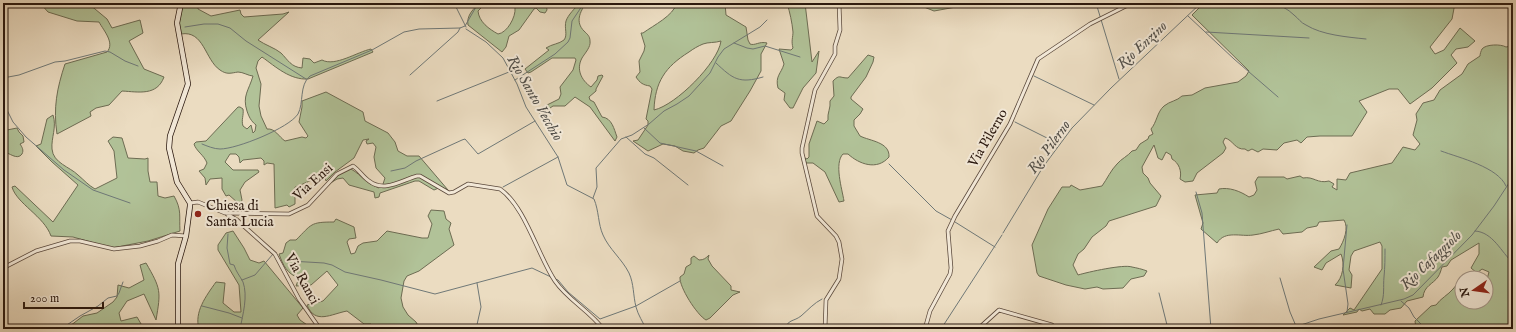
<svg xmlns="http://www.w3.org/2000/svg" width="1516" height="332" viewBox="0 0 1516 332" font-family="'IM FELL English',serif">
	<rect width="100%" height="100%" fill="#ebdcc1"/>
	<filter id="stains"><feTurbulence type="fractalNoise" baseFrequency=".005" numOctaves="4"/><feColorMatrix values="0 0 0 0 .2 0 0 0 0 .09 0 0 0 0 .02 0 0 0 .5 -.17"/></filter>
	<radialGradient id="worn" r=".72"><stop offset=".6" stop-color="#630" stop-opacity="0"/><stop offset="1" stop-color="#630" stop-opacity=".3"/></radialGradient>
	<!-- green -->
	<path fill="#b1c298" stroke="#6d6c53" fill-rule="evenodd" d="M40,3H69L85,5L89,4L107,19L112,28L140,20L143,33L129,41L144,69L164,77C157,96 139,92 122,91L109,105L96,108L90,112L91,116L57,134C53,108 57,88 65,64L107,52C115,43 104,31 99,22L77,21L48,12Z
		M182,3H198V9L211,16L240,10L241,14L244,17L283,14L289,12L258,40C265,45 275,48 281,53C288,60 291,67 302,68L303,58L310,59L314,63L322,60C335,67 357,52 371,49L373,52L308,79C290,80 276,67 262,57L258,61L256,68L261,84L259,106L261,116L267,129C275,128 279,137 285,141L302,137L306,138L308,136L299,122L302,107V101L326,92L363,112L365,121L388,133L395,142L398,151L407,156H419L448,190L441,187L434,190L419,181H415L380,193L379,197L375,198L374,192L349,185L343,178L337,179L329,184L339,175L351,169C363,176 365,183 379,188L383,184L385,178L376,168L374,157L376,147L373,143L367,144L366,141L369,139L363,140L354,158L335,172L326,181L325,178C314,177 305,184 295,187V204L289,207L287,205L275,208L274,164L267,163L264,165V161L261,158L243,160L240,163L239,157L236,154H230L225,162L233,170H258L259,172L245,182L240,190L242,200L241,203H238L229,195L226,196L222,189V178L210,179L206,185L205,178L199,171L204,169L207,163C204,155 196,151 194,144L196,142L206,141L238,107H240L243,109C244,115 241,120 243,126L247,129L251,125L253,133L255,131L256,125C251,121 249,117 247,111C242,96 249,90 253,76C249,76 243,72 238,72C231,73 227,75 220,70C205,60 204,30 181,34L178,21Z
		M481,3H486V5L483,6L478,11C479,22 489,29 498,34C507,33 516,17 515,8L511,3H546L547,10L545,13L540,12L536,8L534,9L519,30L509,36L506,47L502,52L468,25C466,16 474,7 481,3Z
		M580,3H586C580,12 575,22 584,31C587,34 590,36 590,41C591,47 585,53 582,58C576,69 581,80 591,87L597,80L598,76L602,75L603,76L596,89V91L589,97L590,100L594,102L602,117C612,118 614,129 617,137L615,141L590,107L575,97L565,106H553L541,114L539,113V109L559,99L561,94L560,87L573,70L576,60L575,58H552L531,72L528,73L525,69L549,50L546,48C552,44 559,44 564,40C568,35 564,28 566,21C568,15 575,8 580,3Z
		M677,3H725L726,15L746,27L748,40L750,44C755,46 759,41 767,43L761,54V71L750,91L731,121L721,126L704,148L698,150L694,153L683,151L675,146L663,144L648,151L633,141L638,140L648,125V121L646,119L652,89L650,86C643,85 640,83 636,77L640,72L639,61L644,51L645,46L641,33H643C654,25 673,16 677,3ZM721,41C718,63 676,105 654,110C655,82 665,67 689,52C693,49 698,46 703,44C708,42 715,43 721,41Z
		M787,3H805L812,62L819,51L816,73L803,88L793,108H790L784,100L785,93L778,88C775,76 781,74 784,64L779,49L791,50L793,48C791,41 793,37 793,32C792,22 790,13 787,3Z
		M914,3H978L934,11Z
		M1204,3H1455L1452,19L1430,47L1435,54L1444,50L1460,28L1475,41L1468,47L1456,49L1451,55L1457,63L1432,88L1410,104L1398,89H1389L1359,101L1367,112L1352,136H1320L1307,137L1301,143L1297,140L1284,143L1277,150L1263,149L1258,152L1252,149L1248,151L1245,149C1235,150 1233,140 1225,138L1223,142L1226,148L1223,153L1197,173L1193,181L1185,182L1180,179C1182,171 1179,163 1172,159L1171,155L1166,152L1162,160L1158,158L1154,145L1142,167L1143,173L1148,178L1150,183L1161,196L1156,206L1109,221L1106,226L1092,237L1084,249L1078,254L1073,265L1078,275C1088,272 1124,264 1132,267C1137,268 1142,269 1147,271L1144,276L1131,279L1123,288L1103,289L1097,287L1085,289L1066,285L1039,276L1037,273L1032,245L1048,209L1062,187H1070L1071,185L1080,190L1102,186C1107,179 1111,170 1117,164C1121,159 1128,156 1132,151L1136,150L1140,144L1148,139L1149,136L1153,134L1151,129C1157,122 1157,112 1164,106C1170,101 1177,101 1182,96L1192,95L1205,88L1238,82L1246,76L1249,71L1192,15Z
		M1513,43V329H1416L1415,321L1431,306L1436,305C1441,298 1448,295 1453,289C1457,285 1458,281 1462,278V302H1486V283L1489,272L1482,269L1477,273L1471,268L1479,254V243L1451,260L1447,266L1442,267C1441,270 1440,274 1438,277C1433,284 1424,286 1423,297L1407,301L1401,308L1390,310L1385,314H1374L1370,309L1362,311L1359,309L1357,312L1343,315L1350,308L1354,310L1382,269V246L1380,242L1354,251L1351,256L1349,270L1352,275L1351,288L1335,285C1343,278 1345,264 1341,254L1326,263L1322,270L1314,267L1331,251L1339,249C1344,241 1349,228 1344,220L1319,222L1317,226L1307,228L1302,232L1283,234L1279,229C1270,231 1262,234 1253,235C1241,237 1225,230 1217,243L1201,229L1203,223L1195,195L1217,193L1219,189C1229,187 1240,191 1249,197L1254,195L1257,190L1255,182L1258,177H1284L1287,179L1300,176L1303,178C1314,176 1317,184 1329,181L1334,184L1332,187L1337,190V179L1346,180L1350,173L1392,163L1403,147L1415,150L1420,144L1413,135L1417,120L1416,114L1423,103L1434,100L1440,90L1462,74L1468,64L1480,56C1480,54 1481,51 1482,49C1486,44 1501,44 1506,47L1511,46Z
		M868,55L874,57L873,62L866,77L851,97V99L863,109L860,114L854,120V126L860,136C870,141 890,142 889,157C877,171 859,164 848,154H843C834,163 842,189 844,201L839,202L825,172L813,163H806L805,158L807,159L809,157V144L817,121L824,124L828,120C827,113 831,108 830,101L834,96L833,81C840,74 839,78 848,78Z
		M53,115C57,127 51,138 52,149C53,163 70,167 78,175C84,180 88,185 95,189L117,178L114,151L108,141L113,137L122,138L128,158L145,159L148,158V171L150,182H157L158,196L165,198L174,196C182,210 179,216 180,231L148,241L112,248L73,237L51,236C44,216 17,204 12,187L15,186L53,222L78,185L52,162L36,146L41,144L47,119Z
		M3,128L7,130L17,128L19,132L23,136L24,142L20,144C22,147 24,150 22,154C17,161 9,152 3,152Z
		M431,210L444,211L446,219L451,223L449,229L454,245L419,271L407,276L404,281L401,298L403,307L408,315L416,322L420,329H375L371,324H364L347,311C331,314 315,325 307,305L323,301L338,285L327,271L311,285L296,286L299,278C287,274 283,265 279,254L283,253L286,243L290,240H296C312,224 310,222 334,222L336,219L354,227L356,238L349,239L347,242L351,254L355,253L358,246L363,243L377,241L387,231L422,238H428L432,224L428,216Z
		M233,231L244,248L250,260L259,263L264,261L303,308L297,315L300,320L313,329H199C194,312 206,296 216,282L225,283L223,303L234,312H241L239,285L218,250V245L226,233Z
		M709,255L708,259L712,266L731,286V290L740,292L733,295L710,318L706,320C697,315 679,287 680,277L684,274L686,267L691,264V258L694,256L699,260C704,260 706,258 709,255Z
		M146,263C161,289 161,291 156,320L144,294L127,301L119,313L121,321L137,317L144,329H66L83,316L97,313L113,302L117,297L118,285L129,288L144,280L140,265Z"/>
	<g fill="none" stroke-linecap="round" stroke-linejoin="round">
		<!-- stream -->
		<path stroke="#6f7877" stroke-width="1" d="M454,3L466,27
			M1096,3L1119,79
			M1244,3H1258
			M1272,3C1280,5 1288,9 1294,15C1298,18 1301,23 1306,25C1322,35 1347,37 1366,39
			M1188,16L1234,59L1278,97
			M185,27L204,24H218L230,28L246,41L306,79
			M466,29L486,42L503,58L517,84L526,107L558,157L567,185L594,199C599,211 598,224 603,235C609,249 622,259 629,273C634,284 633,295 636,307C638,315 643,322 646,329
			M1206,32L1309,38
			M734,43L747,48L753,49L765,46L800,57
			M716,63C733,79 739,84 763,77
			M410,75L458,32L460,28
			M1034,76L1094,105
			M3,78L19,75L55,62L65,61L105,51L110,52L125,61L138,66
			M515,80L555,54L568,42L570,38L572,21L584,3
			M437,101L509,72
			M3,102L13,122L26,137L64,170L93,190L130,203
			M1015,122L1047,138L1056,147
			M644,128L660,143L696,151L723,166
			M626,137L645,154L654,158L688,185
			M202,144C207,146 214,149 220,149C237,149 289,128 298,114C304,103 299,85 310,76L372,50L404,32L419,29L460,28L465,26L476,7L488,3
			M1441,151C1460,158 1498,167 1506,186
			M889,164L936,211L952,220
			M391,171L405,168L416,161L462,140L465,139L478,154L535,121
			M503,187L558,157
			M1196,192L1202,213L1211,329
			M593,198L597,187L596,168L621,139L632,135L649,124L664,111L677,104L689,96L710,73L718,57L724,49L760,27L767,20
			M955,222L995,247
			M1347,225L1343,269L1348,304L1347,312
			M1475,231C1493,232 1501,252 1513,263
			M1003,233L1043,167L1072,128L1111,88L1201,3
			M228,234L227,248L230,264L234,265C236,272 240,276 243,282C248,296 243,314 240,329
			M290,261L324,263L332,265L345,272L381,280L435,294L532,268L551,277
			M1280,278L1290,312L1296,326
			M555,279L558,280L568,292L600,319L636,306L680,281
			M242,280L255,275L273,254
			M1159,293L1168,329
			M1401,301L1409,308L1414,317L1426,329
			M1381,305C1385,295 1383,287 1384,277C1385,267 1385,258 1385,249
			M202,306L229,313L242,318
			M3,309L8,329
			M61,329L80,316L98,306L108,298L117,296L119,293L123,282
			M476,329L481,307L477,283
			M783,329C791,318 793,322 801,316C808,310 814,303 822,299
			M941,329L1002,235
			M1289,329L1319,319L1404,299L1413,295L1472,235L1494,206L1513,177"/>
		<defs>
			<path id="street" d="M190,203L198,202L225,213L289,214L308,205L337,174L353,166C359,170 363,177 369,181C384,193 402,180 417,176H420L449,193L454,192L468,184L500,189C525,206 538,256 555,281C568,300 590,311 603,329
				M227,214L237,220L275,254L299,299L320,329
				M3,268L36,251L70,241H80L114,249L140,246L158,241L172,235L186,236
				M825,329L826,300L839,279L842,259L839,242L836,236L817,216L802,153V148L815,90L835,54V46L840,30L839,3
				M925,329L930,311L950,274L951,268L948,231L955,216L1010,124L1038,59L1090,24L1132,3
				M978,329L999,310L1052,325L1056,329"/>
			<path id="secondary" d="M178,329V264L186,236L190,206V203L177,182L169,148L170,136L188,84L177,23L181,3"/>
		</defs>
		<!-- street casing -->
		<use href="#street" stroke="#5a483b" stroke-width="4.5"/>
		<!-- secondary casing -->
		<use href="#secondary" stroke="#29170e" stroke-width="6"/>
		<!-- street -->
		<use href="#street" stroke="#f2e8d7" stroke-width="3"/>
		<!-- secondary -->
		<use href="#secondary" stroke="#f2e8d7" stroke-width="4.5"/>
	</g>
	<!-- markers -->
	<circle fill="#8f2418" stroke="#f2e8d7" stroke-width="1.5" cx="198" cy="214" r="4"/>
	<g text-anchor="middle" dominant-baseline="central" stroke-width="4" stroke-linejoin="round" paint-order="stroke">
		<!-- street labels -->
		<g font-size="14" fill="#29170e" stroke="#f2e8d7">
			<text transform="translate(988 138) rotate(-60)">Via Pilerno</text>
			<text transform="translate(313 182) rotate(-42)">Via Ensi</text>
			<text transform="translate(302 279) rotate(61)">Via Ranci</text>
		</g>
		<!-- poi labels -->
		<g font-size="14" fill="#29170e" stroke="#f2e8d7" text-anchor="start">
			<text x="206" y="206">Chiesa di<tspan x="206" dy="16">Santa Lucia</tspan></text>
		</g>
		<!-- water labels -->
		<g font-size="15" font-style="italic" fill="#52504b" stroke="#f2e8d7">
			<text transform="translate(1142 45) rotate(-43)">Rio Enzino</text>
			<text transform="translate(535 98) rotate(60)">Rio Santo Vecchio</text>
			<text transform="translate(1049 147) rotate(-54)">Rio Pilerno</text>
			<text transform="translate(1431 260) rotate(-44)">Rio Cafaggiolo</text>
		</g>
	</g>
	<!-- margin -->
	<rect width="1516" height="332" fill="none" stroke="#ebdcc1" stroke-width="16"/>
	<rect x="4" y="4" width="1508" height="324" fill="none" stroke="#29170e" stroke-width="2"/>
	<rect x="8" y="8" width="1500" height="316" fill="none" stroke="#29170e"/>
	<!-- north arrow -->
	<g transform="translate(1474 290) rotate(257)"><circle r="19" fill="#f2e8d7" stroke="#a29487"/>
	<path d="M0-3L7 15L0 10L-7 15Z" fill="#8f2418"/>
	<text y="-6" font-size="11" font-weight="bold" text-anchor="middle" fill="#29170e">N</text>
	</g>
	<!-- scale -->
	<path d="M24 302v6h79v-6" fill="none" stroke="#29170e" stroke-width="2"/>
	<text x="30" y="302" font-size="12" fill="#29170e" stroke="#f2e8d7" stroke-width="3" paint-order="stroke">200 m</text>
	<rect width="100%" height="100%" filter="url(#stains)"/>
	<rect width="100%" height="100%" fill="url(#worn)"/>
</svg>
